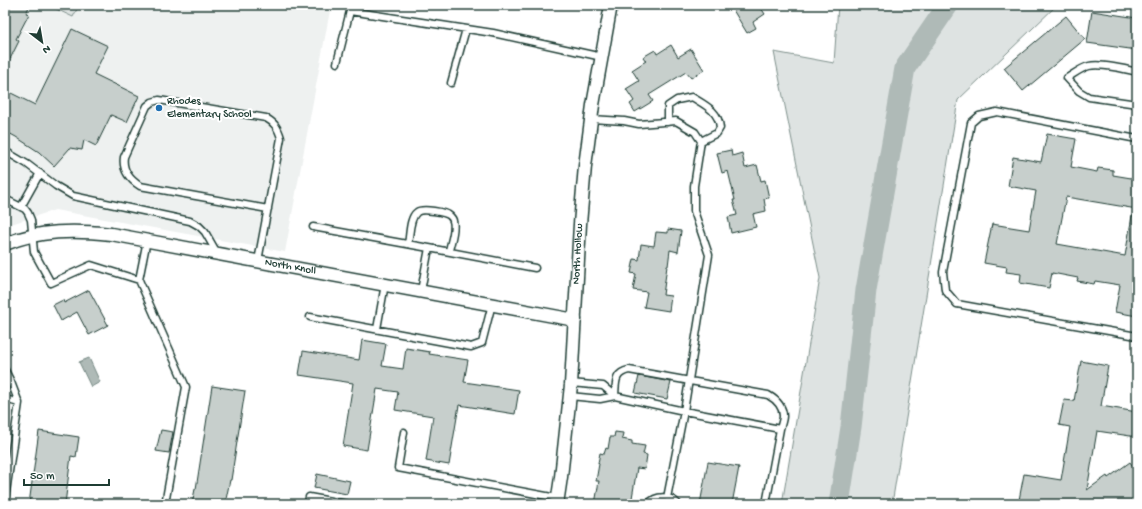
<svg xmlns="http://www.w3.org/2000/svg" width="1142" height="509" viewBox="0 0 1142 509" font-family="'Gochi Hand',sans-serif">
	<rect width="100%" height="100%" fill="#fff"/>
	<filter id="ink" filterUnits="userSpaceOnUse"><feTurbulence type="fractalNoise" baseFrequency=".025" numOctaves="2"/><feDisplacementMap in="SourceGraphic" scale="8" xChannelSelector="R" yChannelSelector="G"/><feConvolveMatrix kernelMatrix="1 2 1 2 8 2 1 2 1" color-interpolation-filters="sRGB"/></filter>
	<g filter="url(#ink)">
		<!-- built -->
		<path fill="#eef1f0" d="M5,5H331L285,252L55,210L5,226Z"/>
		<!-- green -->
		<path fill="#dee3e2" stroke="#7e908b" d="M55,5H79L73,17L54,8Z
			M838,5H1057L958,100L892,504H782L820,278L774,52L834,63Z"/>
		<!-- water -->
		<path fill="#afbab7" stroke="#758883" d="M89,358L100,382L91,387L79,362Z"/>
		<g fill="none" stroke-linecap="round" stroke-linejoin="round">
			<!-- river -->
			<path stroke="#afbab7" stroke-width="21" d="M839,504L851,427L866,290L905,68L948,5"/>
		</g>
		<!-- building -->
		<path fill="#c7cfcc" stroke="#1f3d34" d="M5,5H30L26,13L29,14L16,39L19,41L5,69Z
			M730,5H759L765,14L753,22L756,28L747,33Z
			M1092,11L1137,18V50L1087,43Z
			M1066,16L1085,39L1023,91L1004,68Z
			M72,29L108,46L94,74L139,96L127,122L111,115L96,146L84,140L82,150L70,148L54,166L39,152L16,137L5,131V90L35,105Z
			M671,45L678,57L691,49L704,70L691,78L686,72L649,95L653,101L635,112L630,104L634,101L626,89L639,81L632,70L646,61L643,57L655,50L657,54Z
			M1047,134L1076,139L1071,167L1097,172L1098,168L1113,170V175L1137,179V209L1066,197L1057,244L1125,256L1132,216H1137V316L1115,312L1120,285L1095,281L1094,284L1077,281L1078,278L1052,273L1049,288L1020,283L1021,274L1006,272L1007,267L984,263L992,224L1029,230L1036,191L1008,186L1013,157L1041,162Z
			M731,150L732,156L742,153L745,168L757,165L761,181L765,180L769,198L764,199L766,211L753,214L756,227L731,233L728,217L737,215L733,200H735L728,171L722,173L717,153Z
			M668,229L681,231L678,252L670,250L668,266H667L663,295L671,296L669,311L644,307L647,292L633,290L636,274L631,273L634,259L639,260L641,244L654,246L656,232L668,233Z
			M89,290L108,325L89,335L77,312L61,321L53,305L63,300L64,303Z
			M362,340L386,344L382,366L403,369L406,348L430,352L429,354L468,360L464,382L519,390L515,414L459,405L449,465L426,461L433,416L395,410L398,392L377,389L367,450L343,446L353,383L299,375L303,351L359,360Z
			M1081,361L1108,366L1101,406L1137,412V437L1097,431L1087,490L1107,476L1108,478L1130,462L1137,472V504H1043L1019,500L1024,474L1061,480L1070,427L1059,425L1064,400L1074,401Z
			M639,376L671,382L667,399L635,393Z
			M212,386L245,391L231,480H230L225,504H192L195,489H196Z
			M161,430L173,432L169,453L156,451Z
			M39,431L79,437L76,457L71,456L65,504H29Z
			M615,432L623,433L622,439L632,441V444L645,446L643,454L647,455L645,469L637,468L631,504H595L599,481H596L599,464L598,463L600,453L604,454L606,448L608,449L610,437H614Z
			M708,462L739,467L732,504H700Z
			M317,474L350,481L347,494L314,488Z"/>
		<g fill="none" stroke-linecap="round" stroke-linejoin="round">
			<defs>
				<path id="service" d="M337,63L350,11L493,33L602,57
					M1137,72C1125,69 1101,63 1089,66C1081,68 1074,74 1067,78L1079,91L1089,97L1137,104
					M451,83L466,29
					M591,119L624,121L639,124L676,121L695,132L701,141L694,186V211L709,255L684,411L667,498
					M668,122V106L677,100L692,97C705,105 719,111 720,128L717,133L701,141
					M1137,139L997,112L979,116L971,123L943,272L945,290L957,304L1137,336
					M5,151L27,164L56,186L73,196L190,221L199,226L205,232L217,253
					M5,199L25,209L28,213L31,220L34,252L51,283L91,265L139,280L147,240
					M21,207L40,173
					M313,227L429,248
					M408,244C410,235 409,218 417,212C422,208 446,212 450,216C451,217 453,220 453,221C456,229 450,244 449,251
					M258,261L281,138C278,128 275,123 266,118L159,100L152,102L147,106L124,157C122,170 129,179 140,186L268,209
					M139,280L186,387L165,504
					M421,291L429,248L535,268
					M310,317L471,347L482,343L492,304
					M377,329L385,284
					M5,370L11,382L19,403L5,499
					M571,383L603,386L615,396
					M570,396L600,399L615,396L684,411L780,429L766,504
					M615,396C616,383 614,373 629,370L768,395C775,399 783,406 783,416C783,420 781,425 780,429
					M5,399L19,403
					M404,432L398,468L557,498
					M308,504L309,497L347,504
					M648,504C656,495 670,495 678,504"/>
				<g id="minor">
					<path id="s1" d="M5,244C39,230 75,230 111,234L575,320"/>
					<path id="s2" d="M557,504L561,477L571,385L580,224L585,166L593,105L611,5"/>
				</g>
			</defs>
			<!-- service casing -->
			<use href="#service" stroke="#1f3d34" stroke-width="9"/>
			<!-- minor casing -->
			<use href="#minor" stroke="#1f3d34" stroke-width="15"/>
			<!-- service -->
			<use href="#service" stroke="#fff" stroke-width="6"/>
			<!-- minor -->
			<use href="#minor" stroke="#fff" stroke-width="12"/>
		</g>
	</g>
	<!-- markers -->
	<circle fill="#1f6fb2" stroke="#fff" stroke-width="1.5" cx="159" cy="108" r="4"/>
	<g text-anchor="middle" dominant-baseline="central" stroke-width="4" stroke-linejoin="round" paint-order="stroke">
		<!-- poi labels -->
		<g font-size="11" fill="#1f3d34" stroke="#fff" text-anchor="start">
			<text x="167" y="102">Rhodes<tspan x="167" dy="13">Elementary School</tspan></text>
		</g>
		<!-- street labels -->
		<g font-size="11" fill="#1f3d34" stroke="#fff">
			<text stroke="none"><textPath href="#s2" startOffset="251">North Hollow</textPath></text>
			<text stroke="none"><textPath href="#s1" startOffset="290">North Knoll</textPath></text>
		</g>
	</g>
	<!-- margin -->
	<rect width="1142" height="509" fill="none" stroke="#fff" stroke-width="20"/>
	<rect x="10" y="10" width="1122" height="489" fill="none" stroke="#1f3d34" stroke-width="1.5" filter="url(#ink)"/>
	<!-- north arrow -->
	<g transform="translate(42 42) rotate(149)" stroke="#ffffff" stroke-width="3" paint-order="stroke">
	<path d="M0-3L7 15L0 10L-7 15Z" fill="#1f3d34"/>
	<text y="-6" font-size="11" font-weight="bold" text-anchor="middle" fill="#1f3d34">N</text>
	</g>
	<!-- scale -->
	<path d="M24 479v6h85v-6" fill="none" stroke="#1f3d34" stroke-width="2"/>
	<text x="30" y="479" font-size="12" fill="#1f3d34" stroke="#ffffff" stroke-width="3" paint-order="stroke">50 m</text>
</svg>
